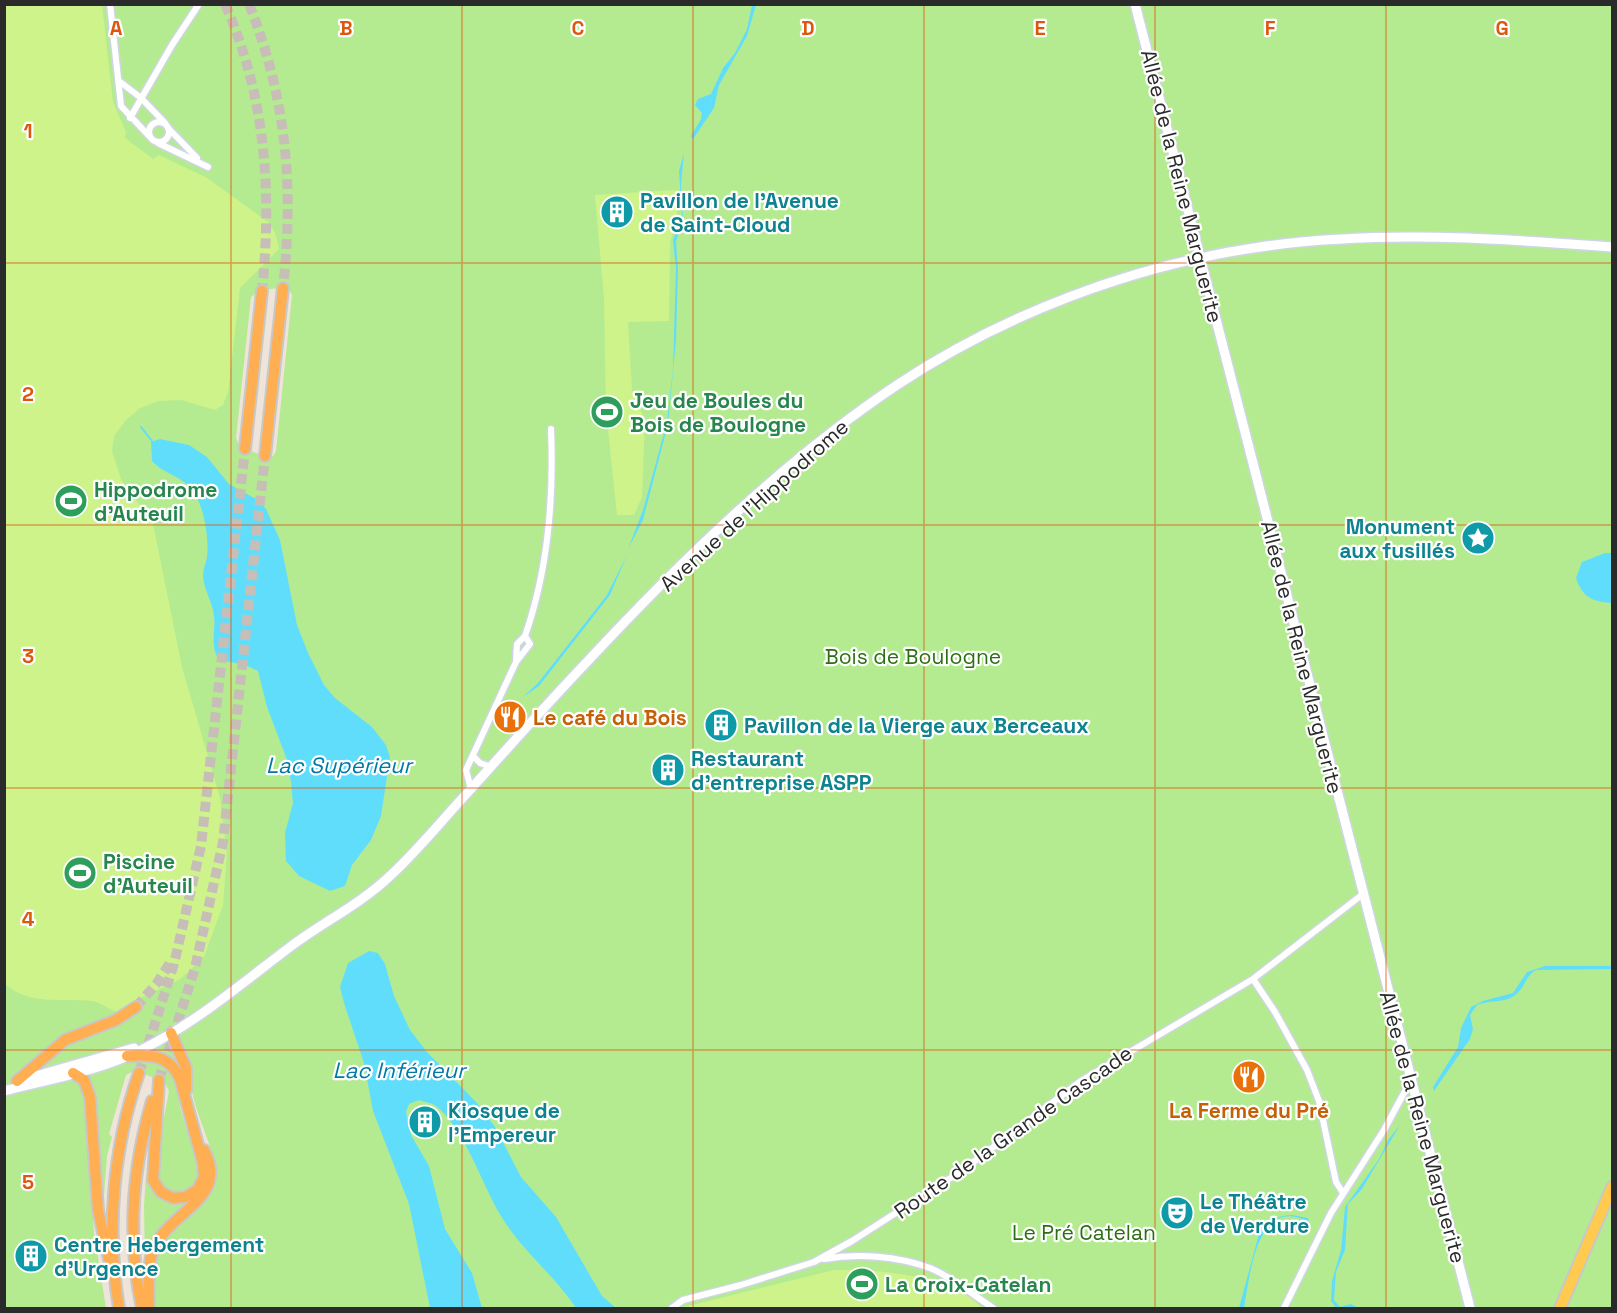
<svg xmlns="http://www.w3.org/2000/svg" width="1617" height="1313" viewBox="0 0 1617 1313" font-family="'Space Grotesk',sans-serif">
	<rect width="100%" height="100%" fill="#eee4da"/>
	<!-- green -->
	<path fill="#b5eb90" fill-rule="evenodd" d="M5,5H1612V1308H155C154,1290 150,1266 158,1249C171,1222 210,1209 216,1179C219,1159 196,1116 192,1091H178C178,1117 201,1157 200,1174C199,1183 191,1188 185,1193L167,1191L158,1182L161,1146L159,1144L169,1091L164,1081L134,1071L126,1075L109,1134L112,1137L107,1156L103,1209L93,1088L88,1129L85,1115L94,1232L106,1308H5ZM288,287L292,295L276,451L273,456L267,457L240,447L236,438L251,297L261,290ZM124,1010L35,1068L28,1064L62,1036Z
		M146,1175L158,1195L192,1198L145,1264L144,1206Z"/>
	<!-- pitch -->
	<path fill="#cef38b" d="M4,5H102L113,102L126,132L125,138L153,159L159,155L207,178L268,222L275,233L279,249L240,288L228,392L223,405L215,410L181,400L159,401L140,408L126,420L114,436L112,451L121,479L153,524L182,667L220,798L227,854L223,905L204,957L179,980L140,998L119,1012C109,1011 102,1002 92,1001C62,998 30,1006 5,984Z
		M676,190L677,216L670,242L669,321L628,322L632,391L645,420L642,497L634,515H617L606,410L604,298L595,195Z
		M834,1270C878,1270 912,1272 953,1289L955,1294L964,1293L983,1308H680Z"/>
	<!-- water -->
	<path fill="#61ddfc" d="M752,5H756L747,36L719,85L714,108L693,139L691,136L701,119L702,113L695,105L698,99L711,94L723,68L735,53L747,29Z
		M684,153L681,184L683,220L676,242L678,269L676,340L668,424L643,520L628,549L643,510L667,422L673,369L676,268L673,240L682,215L679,171Z
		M160,439L189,445L207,457L229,484L258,500L266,509L280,540L297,625L308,653L324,685L335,698L372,727L386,745L390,757L381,816L371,840L352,865L345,886L330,891L299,876L286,861L285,833L293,803L291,782L286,757L267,707L258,671L245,665L220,660C209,649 216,630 214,616C213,602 203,589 203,575C203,569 206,563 207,557C209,540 205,514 197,498C186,475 167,477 152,461L151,442Z
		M1605,553H1612V603C1593,602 1582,597 1576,578L1582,562Z
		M627,555L610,595L539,686L523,697L538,683L607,595Z
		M369,951L378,953L385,964L394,996L410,1030L427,1052L477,1103L495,1127L521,1177L556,1217L602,1296L616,1308H576C554,1275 522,1251 501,1216C482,1185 465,1129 436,1106C432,1103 424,1102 419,1100L409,1104L406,1112L411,1135L429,1166L445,1229L472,1273L482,1308H430L409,1204L373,1111L364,1063L344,1003L340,987L348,963Z
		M1545,966H1612V969L1536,970C1525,976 1525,989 1514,996C1504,1003 1489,1000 1477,1005L1470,1015L1473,1029L1470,1039L1434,1091L1433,1087L1458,1047L1461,1028L1471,1007L1483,1001L1513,993L1527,972Z
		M1400,1125L1362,1189L1348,1204L1345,1250L1336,1272L1334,1300L1340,1307L1351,1304L1358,1308H1336L1331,1301L1332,1281L1341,1250L1345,1207L1379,1159L1388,1140Z
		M1292,1215L1308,1218L1310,1229L1307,1221C1256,1196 1250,1276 1244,1308H1239L1260,1230C1268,1220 1280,1215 1292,1215Z"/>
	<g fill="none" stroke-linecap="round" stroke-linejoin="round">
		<!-- stream -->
		<path stroke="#61ddfc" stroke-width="2" d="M141,427L152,441"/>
		<!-- trunk-tunnel -->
		<path stroke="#c7bfb7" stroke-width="10" stroke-dasharray="10 5" stroke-linecap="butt" d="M225,4C266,97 272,192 262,291
			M249,4C287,100 294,187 283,288
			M136,1007L157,983L170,963
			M139,1073L174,964L201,846L245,449
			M159,1080L195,968L223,842L265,456"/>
		<defs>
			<path id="minor" d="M110,4L121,106L150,137
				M119,81L141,98L165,123
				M130,118L172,45L199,4
				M149 132a10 10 0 1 1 20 0a10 10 0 1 1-20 0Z
				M169,129L197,158
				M158,143L208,167
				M525,636C548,570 554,499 551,429
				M474,757L480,763L491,767
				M471,789L466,770L516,662L530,644L525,636L517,644L516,662
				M1253,979L1275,1012L1307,1070L1319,1101L1336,1182L1343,1193
				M824,1259C858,1253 897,1256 930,1268C952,1277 973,1295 993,1308
				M672,1308L683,1300L741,1285L814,1262L852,1241L963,1170L1081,1081L1253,979L1363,894
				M1284,1308L1331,1213L1384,1130L1411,1080"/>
			<path id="secondary" d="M1135,4L1470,1308
				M18,1081L134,1048
				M4,1091C50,1079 99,1071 141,1050C196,1023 242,983 290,947C323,922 361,904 391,875C419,849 443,819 469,791C507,749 545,706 585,664C679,563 782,462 897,385C1004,314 1134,265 1260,247C1377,230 1496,238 1612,247"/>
			<path id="primary" d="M1560,1308L1612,1187"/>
			<path id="trunk" d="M245,449L262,291
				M265,456L283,288
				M171,1033L186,1068V1090
				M127,1056C150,1054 170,1055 180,1079L203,1163L204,1177L198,1189L186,1197L173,1198L161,1192L153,1180L159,1080
				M73,1073L84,1080L90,1097L98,1210L109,1259
				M17,1081L65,1040L116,1020L136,1007
				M119,1308C106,1231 113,1147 139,1073
				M142,1308C127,1239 132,1169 152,1101
				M149,1308C149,1288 146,1262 156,1244C174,1210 229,1197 204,1150"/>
		</defs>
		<!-- minor casing -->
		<use href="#minor" stroke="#cfd5e5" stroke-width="9"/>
		<!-- secondary casing -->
		<use href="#secondary" stroke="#cfd5e5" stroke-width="12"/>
		<!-- primary casing -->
		<use href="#primary" stroke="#c8c8c8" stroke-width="14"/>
		<!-- trunk casing -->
		<use href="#trunk" stroke="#c8c8c8" stroke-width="14"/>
		<!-- minor -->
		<use href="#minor" stroke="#fff" stroke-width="6"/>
		<!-- secondary -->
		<use href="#secondary" stroke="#fff" stroke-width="9"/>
		<!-- primary -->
		<use href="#primary" stroke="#ffca4e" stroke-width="10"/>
		<!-- trunk -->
		<use href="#trunk" stroke="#ffae51" stroke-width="10"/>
	</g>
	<!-- grid -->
	<path fill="none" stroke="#de570e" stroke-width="1.5" stroke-opacity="0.55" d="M231,4V1308M462,4V1308M693,4V1308M924,4V1308M1155,4V1308M1386,4V1308M4,263H1612M4,525H1612M4,788H1612M4,1050H1612"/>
	<!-- icons -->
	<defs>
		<symbol id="building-disc" viewBox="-11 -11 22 22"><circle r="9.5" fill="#0f9aa8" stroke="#fff"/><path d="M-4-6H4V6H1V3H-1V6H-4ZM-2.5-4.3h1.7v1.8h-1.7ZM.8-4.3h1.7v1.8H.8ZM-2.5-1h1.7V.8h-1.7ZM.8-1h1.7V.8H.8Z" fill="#fff"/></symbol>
		<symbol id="stadium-disc" viewBox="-11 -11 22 22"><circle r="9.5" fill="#2e9e5b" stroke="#fff"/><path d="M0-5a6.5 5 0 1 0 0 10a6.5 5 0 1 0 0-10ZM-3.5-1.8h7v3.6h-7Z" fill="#fff"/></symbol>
		<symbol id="sight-disc" viewBox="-11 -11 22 22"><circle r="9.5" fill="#0f9aa8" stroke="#fff"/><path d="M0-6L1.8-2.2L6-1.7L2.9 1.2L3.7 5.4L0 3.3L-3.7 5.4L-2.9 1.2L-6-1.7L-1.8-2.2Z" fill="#fff"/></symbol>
		<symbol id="restaurant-disc" viewBox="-11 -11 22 22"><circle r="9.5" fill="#e8710a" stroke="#fff"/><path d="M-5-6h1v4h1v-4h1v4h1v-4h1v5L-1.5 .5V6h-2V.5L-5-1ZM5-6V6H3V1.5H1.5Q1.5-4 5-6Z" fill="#fff"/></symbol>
		<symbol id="theatre-disc" viewBox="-11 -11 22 22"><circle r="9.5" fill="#0f9aa8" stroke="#fff"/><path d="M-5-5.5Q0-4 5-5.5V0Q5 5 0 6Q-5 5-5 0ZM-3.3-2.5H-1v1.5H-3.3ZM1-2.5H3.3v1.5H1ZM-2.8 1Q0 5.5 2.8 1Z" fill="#fff"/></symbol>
	</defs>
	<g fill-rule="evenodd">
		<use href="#building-disc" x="598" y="193" width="38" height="38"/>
		<use href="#stadium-disc" x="588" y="393" width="38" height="38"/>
		<use href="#stadium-disc" x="52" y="482" width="38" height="38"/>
		<use href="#sight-disc" x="1459" y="519" width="38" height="38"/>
		<use href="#restaurant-disc" x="491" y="698" width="38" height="38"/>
		<use href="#building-disc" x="702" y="706" width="38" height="38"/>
		<use href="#building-disc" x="649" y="751" width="38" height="38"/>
		<use href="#stadium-disc" x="61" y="854" width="38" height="38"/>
		<use href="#restaurant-disc" x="1230" y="1058" width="38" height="38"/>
		<use href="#building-disc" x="406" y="1103" width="38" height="38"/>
		<use href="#theatre-disc" x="1158" y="1194" width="38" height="38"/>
		<use href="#building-disc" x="12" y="1237" width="38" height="38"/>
		<use href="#stadium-disc" x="843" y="1265" width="38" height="38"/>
	</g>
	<g text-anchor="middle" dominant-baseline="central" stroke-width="4.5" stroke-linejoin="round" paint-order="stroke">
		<!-- street labels -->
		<g font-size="21" fill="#2a2a2a" stroke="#fff">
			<text transform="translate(1182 186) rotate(76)">Allée de la Reine Marguerite</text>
			<text transform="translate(754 505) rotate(-42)">Avenue de l'Hippodrome</text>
			<text transform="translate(1302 657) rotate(76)">Allée de la Reine Marguerite</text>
			<text transform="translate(1423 1127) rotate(75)">Allée de la Reine Marguerite</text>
			<text transform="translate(1013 1132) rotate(-35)">Route de la Grande Cascade</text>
		</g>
		<!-- culture labels -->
		<g font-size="21" font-weight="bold" fill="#0d838f" stroke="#fff" text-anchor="start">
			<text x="640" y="200">Pavillon de l'Avenue<tspan x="640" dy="24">de Saint-Cloud</tspan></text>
			<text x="1455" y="526" text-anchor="end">Monument<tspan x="1455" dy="24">aux fusillés</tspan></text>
			<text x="744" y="725">Pavillon de la Vierge aux Berceaux</text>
			<text x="691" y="758">Restaurant<tspan x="691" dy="24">d'entreprise ASPP</tspan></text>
			<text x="448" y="1110">Kiosque de<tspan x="448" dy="24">l'Empereur</tspan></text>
			<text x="1200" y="1201">Le Théâtre<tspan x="1200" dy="24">de Verdure</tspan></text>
			<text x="54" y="1244">Centre Hebergement<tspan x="54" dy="24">d'Urgence</tspan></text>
		</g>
		<!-- leisure labels -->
		<g font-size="21" font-weight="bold" fill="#27864d" stroke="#fff" text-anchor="start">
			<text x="630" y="400">Jeu de Boules du<tspan x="630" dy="24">Bois de Boulogne</tspan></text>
			<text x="94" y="489">Hippodrome<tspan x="94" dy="24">d'Auteuil</tspan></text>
			<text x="103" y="861">Piscine<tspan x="103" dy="24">d'Auteuil</tspan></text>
			<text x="885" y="1284">La Croix-Catelan</text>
		</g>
		<!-- park labels -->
		<g font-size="21" fill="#2b6f12" stroke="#fff">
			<text x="913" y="656">Bois de Boulogne</text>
			<text x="1084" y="1232">Le Pré Catelan</text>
		</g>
		<!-- food labels -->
		<g font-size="21" font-weight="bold" fill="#c56008" stroke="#fff" text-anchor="start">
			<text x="533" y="717">Le café du Bois</text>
			<text x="1249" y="1110" text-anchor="middle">La Ferme du Pré</text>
		</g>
		<!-- water labels -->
		<g font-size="22" font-style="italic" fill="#0079a8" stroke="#fff">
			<text x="339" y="765">Lac Supérieur</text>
			<text x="399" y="1070">Lac Inférieur</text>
		</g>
	</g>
	<g font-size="20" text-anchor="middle" font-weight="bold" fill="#de570e" stroke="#fff" stroke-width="4.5" stroke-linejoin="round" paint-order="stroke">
		<text x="116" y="35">A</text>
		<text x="346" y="35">B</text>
		<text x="578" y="35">C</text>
		<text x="808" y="35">D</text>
		<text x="1040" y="35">E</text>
		<text x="1270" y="35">F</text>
		<text x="1502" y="35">G</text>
		<text x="28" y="138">1</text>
		<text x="28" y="401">2</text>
		<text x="28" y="663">3</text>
		<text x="28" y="926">4</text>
		<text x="28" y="1189">5</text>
	</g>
	<!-- border -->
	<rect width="1617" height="1313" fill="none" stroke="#2a2a2a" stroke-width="12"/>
</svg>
